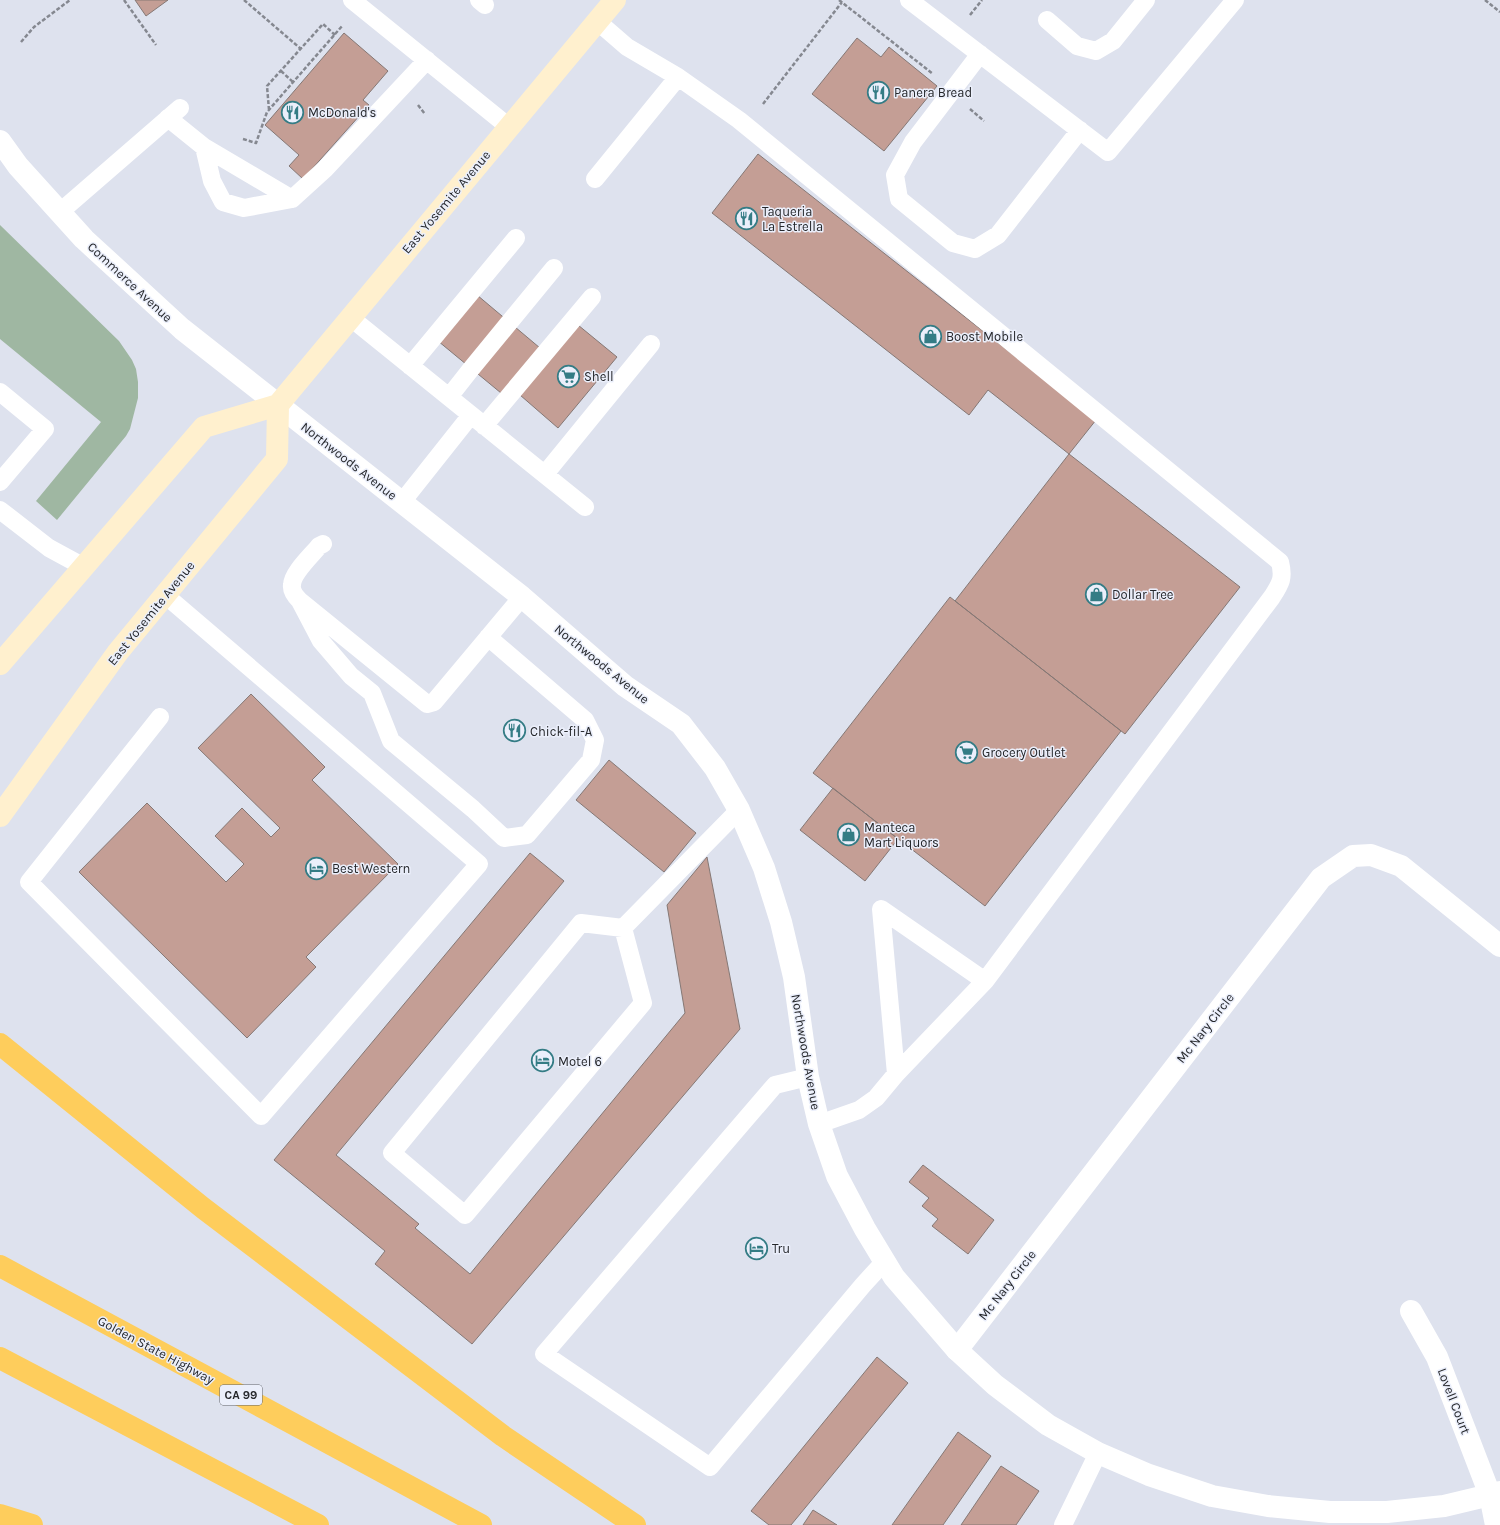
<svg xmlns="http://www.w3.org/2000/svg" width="1500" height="1525" viewBox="0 0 1500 1525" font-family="Karla,sans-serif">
	<rect width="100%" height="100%" fill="#dee2ee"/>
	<!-- green -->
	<path fill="#9fb7a2" d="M0,225L119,341L132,360L136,369L138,382V398L130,429L126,436L57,520L36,501L101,422L0,339Z"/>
	<!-- building -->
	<path fill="#c49e95" stroke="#857875" d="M135,0H168L146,16Z
		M344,33L388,71L363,100L369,105L303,179L289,166L299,155L265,125Z
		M857,38L881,57L889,47L937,86L884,151L812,94Z
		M758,154L1096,420L1069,454L988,390L969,415L712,213Z
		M477,295L540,348L501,393L438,341Z
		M578,325L617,357L558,428L520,395Z
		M1069,454L1240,587L1125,734L955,601Z
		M950,597L1121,731L985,906L813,773Z
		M251,694L325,767L312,780L398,864L306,957L316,967L247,1038L79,872L147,803L226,882L244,864L215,836L242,808L271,837L280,828L198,748Z
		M609,760L696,833L664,872L576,800Z
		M833,788L898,839L865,881L800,830Z
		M530,853L564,881L336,1155L419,1224L415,1228L470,1274L685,1013L667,905L707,857L740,1029L472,1344L375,1264L385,1251L274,1160Z
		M923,1165L994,1220L968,1254L932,1226L938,1219L922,1206L929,1198L909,1182Z
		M877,1357L908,1383L791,1525H769L751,1511Z
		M958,1432L991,1456L943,1525H892Z
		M1001,1466L1039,1491L1016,1525H961Z
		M813,1510L837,1525H803Z"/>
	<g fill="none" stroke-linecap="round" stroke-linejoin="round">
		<!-- path -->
		<path stroke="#858890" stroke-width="2.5" stroke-dasharray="4 2" stroke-linecap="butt" d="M124,0L156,45
			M244,0L301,49
			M839,0L933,74
			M1485,0L1500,12
			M970,15L982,0
			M21,42L34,27L70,0
			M281,71L293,82
			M763,104L842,2
			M418,105L425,114
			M970,109L984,121
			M269,110L267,86L323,24L335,35
			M243,139L256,143L267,112L343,25"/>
		<!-- service -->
		<path stroke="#fff" stroke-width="18" d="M352,0L509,127
			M479,0L485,5
			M909,0L1108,152L1235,0
			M1047,20L1077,46L1096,51L1113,41L1146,0
			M597,21L627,47L678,77L739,120L1280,562C1284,578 1281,583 1272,597L985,981
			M980,54L913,142L895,175L899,199L953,243L975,249L998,235L1080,130
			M168,118L204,147L212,181L223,202L244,208L292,199L325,169L427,60
			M204,147L292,199
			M595,179L678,77
			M60,212L180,108
			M351,318L585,507
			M410,366L516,238
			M0,392L45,429L0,482
			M449,397L471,369L554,268
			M484,426L592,297
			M545,474L651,344
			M402,502L471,415
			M0,510L49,548L84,567
			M323,544L319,546C312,555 292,573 292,585C291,591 296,597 300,601L427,704L434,702L522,597
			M300,601L321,641L351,676L372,693L391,741L473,809L504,838L527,835L591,760L595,740L585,720L488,637
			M160,717L29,882L261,1116L479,864L165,595
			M623,928L643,1003L465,1215L392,1153L581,923L623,928L739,810
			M808,1077L775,1085L544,1354L710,1467L863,1285L884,1262
			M819,1124L859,1110L876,1098L896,1074L985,981L881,909L896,1074
			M1063,1525L1098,1453"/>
		<!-- minor -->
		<path stroke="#fff" stroke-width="22" d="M1411,1311L1437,1357L1490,1495L1496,1525
			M957,1350L1321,878L1353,856L1371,855L1401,866L1500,946"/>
		<!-- tertiary -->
		<path stroke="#fff" stroke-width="22" d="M0,141L18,166L84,239L182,329L522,597L625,686L681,724L715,768L739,810L764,868L781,922L794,977L808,1077L819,1124L837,1176L865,1229L894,1277L957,1350L995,1385L1048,1425L1098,1453L1149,1475L1212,1496L1268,1506L1330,1512H1387L1444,1506L1490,1495L1500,1492"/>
		<!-- secondary -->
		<path stroke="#fff0ce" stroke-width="22" d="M0,664L204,427L278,405L615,0
			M0,816L118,652L277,459L278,405"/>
		<!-- motorway -->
		<path stroke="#fecd5c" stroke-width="22" d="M0,1044L203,1208L503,1436L635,1525
			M0,1266L481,1525
			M0,1358L318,1525
			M0,1515L32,1525"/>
	</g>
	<!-- icons -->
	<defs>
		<symbol id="restaurant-ring" viewBox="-11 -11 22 22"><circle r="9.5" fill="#ebeffb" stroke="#347c85" stroke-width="1.5"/><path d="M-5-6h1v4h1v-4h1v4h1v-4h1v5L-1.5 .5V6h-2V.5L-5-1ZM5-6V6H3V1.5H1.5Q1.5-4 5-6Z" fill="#347c85"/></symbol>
		<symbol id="shop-ring" viewBox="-11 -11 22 22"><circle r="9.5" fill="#ebeffb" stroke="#347c85" stroke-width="1.5"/><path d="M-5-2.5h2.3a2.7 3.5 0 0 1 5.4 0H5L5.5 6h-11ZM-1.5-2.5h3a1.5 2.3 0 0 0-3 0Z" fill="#347c85"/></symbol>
		<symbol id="supermarket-ring" viewBox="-11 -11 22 22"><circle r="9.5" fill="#ebeffb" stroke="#347c85" stroke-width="1.5"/><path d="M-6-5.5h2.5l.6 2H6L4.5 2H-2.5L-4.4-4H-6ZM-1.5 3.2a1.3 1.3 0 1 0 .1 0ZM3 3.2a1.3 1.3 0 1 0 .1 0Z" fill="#347c85"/></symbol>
		<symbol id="hotel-ring" viewBox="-11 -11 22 22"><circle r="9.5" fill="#ebeffb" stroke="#347c85" stroke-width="1.5"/><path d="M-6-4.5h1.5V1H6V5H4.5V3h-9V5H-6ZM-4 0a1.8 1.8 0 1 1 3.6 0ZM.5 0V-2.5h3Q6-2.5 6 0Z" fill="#347c85"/></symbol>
	</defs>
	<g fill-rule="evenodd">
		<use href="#restaurant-ring" x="866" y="80" width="25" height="25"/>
		<use href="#restaurant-ring" x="280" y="100" width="25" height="25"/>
		<use href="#restaurant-ring" x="734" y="206" width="25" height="25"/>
		<use href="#shop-ring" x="918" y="324" width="25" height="25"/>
		<use href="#supermarket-ring" x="556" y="364" width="25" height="25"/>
		<use href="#shop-ring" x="1084" y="582" width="25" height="25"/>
		<use href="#restaurant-ring" x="502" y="718" width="25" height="25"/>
		<use href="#supermarket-ring" x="954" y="740" width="25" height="25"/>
		<use href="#shop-ring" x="836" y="822" width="25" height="25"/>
		<use href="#hotel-ring" x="304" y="856" width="25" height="25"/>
		<use href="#hotel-ring" x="530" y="1048" width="25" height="25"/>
		<use href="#hotel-ring" x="744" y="1236" width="25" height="25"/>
	</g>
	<g text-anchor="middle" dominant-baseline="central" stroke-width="3" stroke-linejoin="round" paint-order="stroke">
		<!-- shield labels -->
		<rect fill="#ebeffb" stroke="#606369" stroke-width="1" x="220" y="1385" width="42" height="20" rx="3"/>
		<g font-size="12" font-weight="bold" fill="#25272b">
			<text x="241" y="1395">CA 99</text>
		</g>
		<!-- poi labels -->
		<g font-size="13" fill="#25272b" stroke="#ebeffb" text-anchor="start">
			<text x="894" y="92">Panera Bread</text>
			<text x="308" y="112">McDonald's</text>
			<text x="762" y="211">Taqueria<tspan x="762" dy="15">La Estrella</tspan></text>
			<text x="946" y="336">Boost Mobile</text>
			<text x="584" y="376">Shell</text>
			<text x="1112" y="594">Dollar Tree</text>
			<text x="530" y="731">Chick-fil-A</text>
			<text x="982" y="752">Grocery Outlet</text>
			<text x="864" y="827">Manteca<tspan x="864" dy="15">Mart Liquors</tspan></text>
			<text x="332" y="868">Best Western</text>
			<text x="558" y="1061">Motel 6</text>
			<text x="772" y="1248">Tru</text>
		</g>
		<!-- street labels -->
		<g font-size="13" fill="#25272b" stroke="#ebeffb">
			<text transform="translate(446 202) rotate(-50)">East Yosemite Avenue</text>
			<text transform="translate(130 282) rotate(43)">Commerce Avenue</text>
			<text transform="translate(349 461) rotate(38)">Northwoods Avenue</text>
			<text transform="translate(151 613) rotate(-51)">East Yosemite Avenue</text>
			<text transform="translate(602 664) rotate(39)">Northwoods Avenue</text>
			<text transform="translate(1205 1028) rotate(-52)">Mc Nary Circle</text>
			<text transform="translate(806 1052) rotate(80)">Northwoods Avenue</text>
			<text transform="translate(1007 1285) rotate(-52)">Mc Nary Circle</text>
			<text transform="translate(156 1350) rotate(28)">Golden State Highway</text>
			<text transform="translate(1454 1401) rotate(69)">Lovell Court</text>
		</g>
	</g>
</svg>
